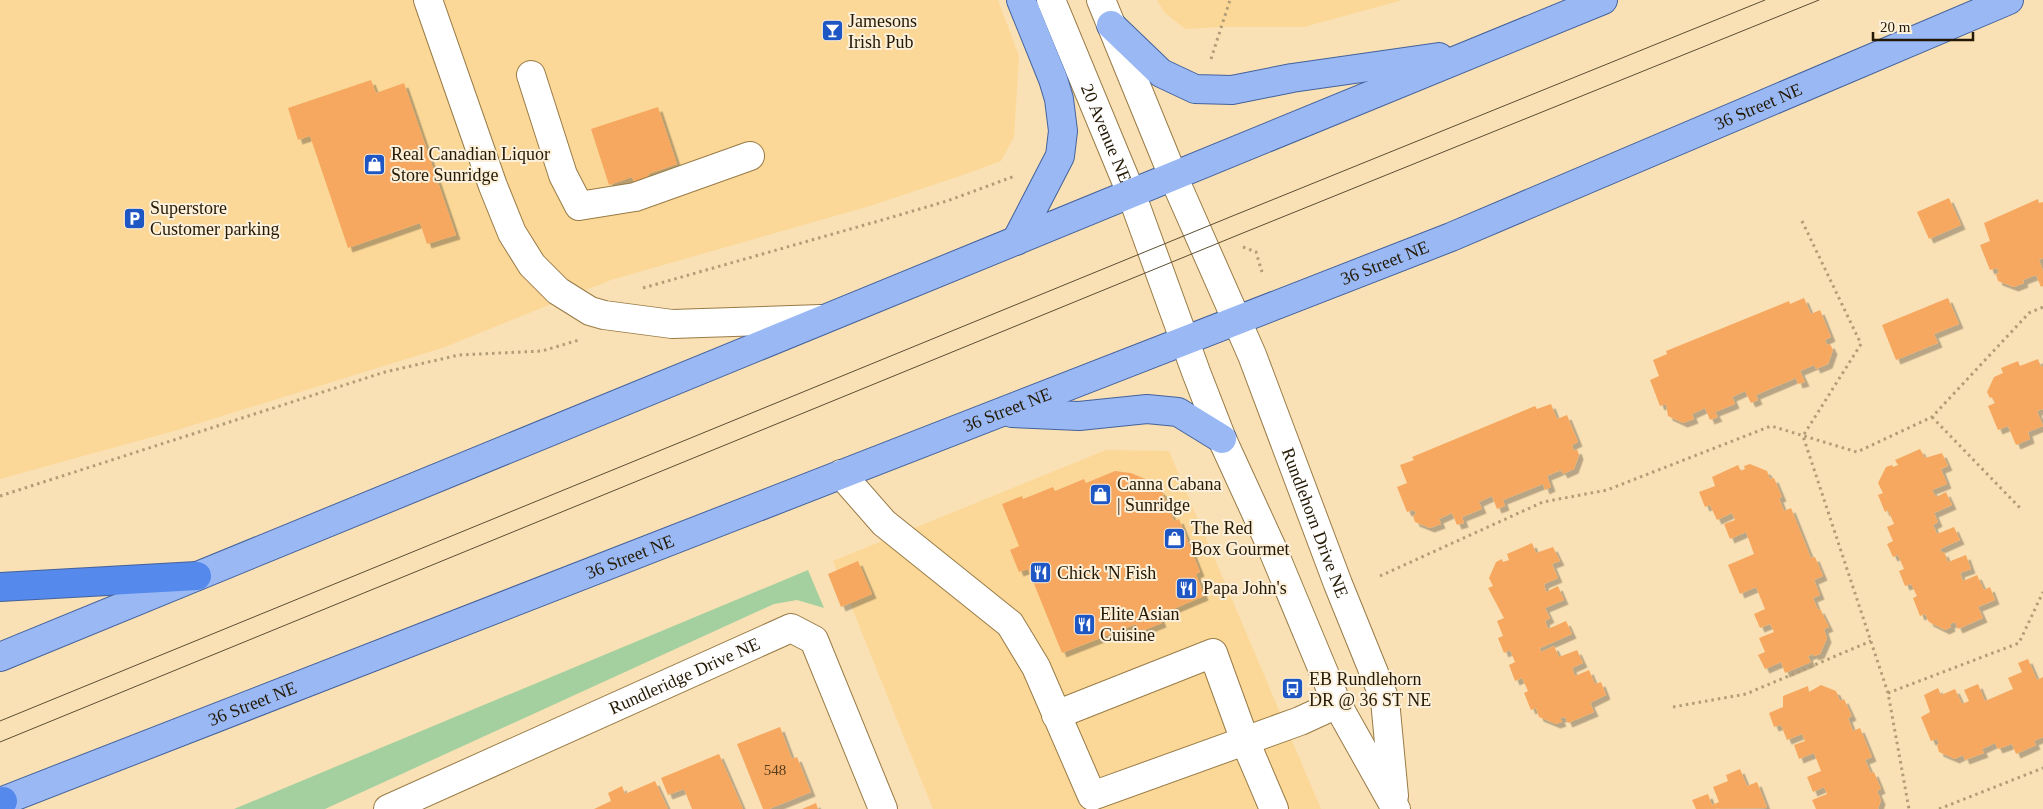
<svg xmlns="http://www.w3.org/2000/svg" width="2043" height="809" viewBox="0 0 2043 809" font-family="Georgia,serif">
	<defs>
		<filter id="shadow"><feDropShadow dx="4.5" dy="4.5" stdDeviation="0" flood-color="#0004"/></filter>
	</defs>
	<rect width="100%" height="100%" fill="#fae1b5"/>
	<!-- built -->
	<path fill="#fbd898" d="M0,0H998L1019,56L1014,137L1001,161L960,176L870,206L611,280L445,347L174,431L0,479Z
		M1157,0H1403L1304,27H1221L1185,29L1164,12Z
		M1106,450L1169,451L1321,809H933L833,561Z"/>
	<!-- green -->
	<path fill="#a4d09f" d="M808,570L824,608L797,600L774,604L325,809H234Z"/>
	<!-- building -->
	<path fill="#f6a860" filter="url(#shadow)" d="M371,80L376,93L404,83L456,235L427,244L420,223L348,248L310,136L298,140L288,108Z
		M658,107L677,164L648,174L650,180L635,185L632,177L609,185L591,129Z
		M1949,198L1961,225L1929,239L1917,212Z
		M2038,199L2039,203L2043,202V258L2039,260L2043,271V286L2041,287L2036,275L2023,280L2024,283L2014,287L1998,281L1996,274L1999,273L1997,268L1990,270L1980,245L1990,241L1984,223Z
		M1804,298L1811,314L1820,310L1831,337L1825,340L1827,345L1830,344L1833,350L1828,364L1816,369L1814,365L1800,371L1805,382L1798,384L1796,378L1756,395L1758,400L1751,403L1745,391L1732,397L1735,404L1715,412L1718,417L1710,420L1705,408L1692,414L1694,419L1683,423L1668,416L1666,404L1660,406L1650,380L1659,376L1653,360L1667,354L1666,351L1789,301L1790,304Z
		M1948,298L1959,324L1934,334L1938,343L1896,360L1882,325Z
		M2038,359L2041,367L2043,366V409L2037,411L2043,426L2028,432L2030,439L2016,445L2008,426L1998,430L1988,406L1995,403L1992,397L1990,398L1987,392L1994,377L2003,373L2001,368L2018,361L2020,366Z
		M1551,404L1557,419L1567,415L1578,442L1572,445L1574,451L1577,449L1579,455L1574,469L1563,474L1561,470L1547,476L1551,487L1545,490L1543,484L1503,500L1505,506L1497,509L1492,496L1479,502L1482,509L1462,517L1464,523L1457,525L1452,513L1439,519L1441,524L1430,528L1415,522L1413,516L1416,514L1414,510L1407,512L1397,487L1407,483L1400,465L1414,460L1412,457L1535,406L1537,409Z
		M1920,449L1925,458L1942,453L1948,466L1941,469L1947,484L1932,490L1936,497L1946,492L1952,505L1934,513L1938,522L1933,525L1937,534L1954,527L1960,540L1940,549L1942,553L1944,552L1948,562L1966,555L1971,569L1960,573L1963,581L1977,575L1984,590L1990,587L1995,600L1978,607L1983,618L1958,629L1955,622L1950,624L1951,627L1945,630L1929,622L1925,614L1920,616L1913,598L1917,596L1911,584L1905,586L1899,571L1904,569L1898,555L1893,557L1887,544L1893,541L1887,527L1894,524L1888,510L1885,512L1878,495L1883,493L1878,483L1886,467L1892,465L1893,467L1898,465L1895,460Z
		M1750,464L1767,471L1770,479L1774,478L1782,497L1779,498L1784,511L1791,508L1811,558L1815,557L1823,576L1814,580L1820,595L1813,598L1818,610L1820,609L1829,627L1824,629L1827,638L1820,654L1814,656L1813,654L1808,656L1811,662L1785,673L1781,662L1765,669L1758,655L1765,652L1759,638L1774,632L1770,624L1760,628L1754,614L1765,609L1756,587L1740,594L1728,565L1754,554L1746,532L1730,539L1724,524L1735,520L1732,513L1717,520L1710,505L1705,507L1699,492L1715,486L1712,477L1738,465L1741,471L1745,469L1744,466Z
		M1115,471L1131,473L1150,481L1162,492L1174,521L1179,519L1200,572L1196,574L1204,596L1159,615L1162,623L1139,632L1136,624L1062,653L1028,569L1019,572L1010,550L1019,546L1002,504L1022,496L1023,499L1053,487L1055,491L1084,479L1086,483Z
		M1532,543L1536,553L1553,547L1560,561L1552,564L1558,578L1544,584L1546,592L1558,586L1564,600L1545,608L1550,618L1545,621L1548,629L1566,621L1572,634L1540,648L1541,652L1554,646L1559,657L1577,650L1583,663L1572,668L1575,676L1589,670L1595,684L1601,682L1606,695L1590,703L1594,712L1568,723L1565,717L1560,718L1562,722L1556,724L1539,717L1536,708L1531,710L1524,693L1528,691L1522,678L1515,681L1509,665L1515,662L1510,650L1504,653L1498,638L1503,636L1497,621L1504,618L1488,588L1493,586L1489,578L1496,562L1502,559L1503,562L1509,560L1507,554Z
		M858,561L872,594L841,607L828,574Z
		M2028,659L2037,680L2043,677V737L2034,741L2036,745L2016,754L2012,744L1998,749L1995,743L1982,749L1984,753L1965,760L1963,755L1955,759L1939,752L1937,745L1939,744L1937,739L1931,741L1921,717L1930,712L1924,695L1938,688L1941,695L1955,689L1962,704L1969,701L1964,690L1978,684L1985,701L2013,689L2008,678L2022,672L2018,663Z
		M1821,685L1836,691L1840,701L1844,699L1852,716L1848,718L1853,731L1860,728L1872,757L1865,760L1871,773L1874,772L1881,789L1877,791L1881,800L1878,809H1816L1812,800L1827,794L1824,787L1813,792L1807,777L1821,771L1814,753L1799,759L1794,745L1805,741L1802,734L1787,740L1781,725L1774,727L1769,713L1783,707V696L1808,686L1809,692Z
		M780,727L792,759L797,757L811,792L769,809H763L737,744Z
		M719,754L743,809H692L684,789L668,795L661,778Z
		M1740,769L1747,786L1757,782L1767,808L1696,809L1692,800L1708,794L1712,805L1719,802L1713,787L1728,781L1726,775Z
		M655,781L668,809H594L611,801L608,793L622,786L625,794Z
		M816,803L818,809H802Z"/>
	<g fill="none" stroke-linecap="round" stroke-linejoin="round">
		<defs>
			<g id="minor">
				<path d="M428,0L493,186L512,233L532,265L558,291L590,311L604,315L672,324L821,319"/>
				<path id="s1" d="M1051,0L1131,193L1196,372L1222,439L1272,548L1337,704L1396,809"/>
				<path id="s2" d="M1101,0L1173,176L1252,355L1338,584L1385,700L1394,796"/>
				<path d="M531,75L563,175L579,206L635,197L750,156"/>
				<path d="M841,474L884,523L1010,624L1036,667L1092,796L1300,721L1337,704"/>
				<path d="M1056,715L1213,653L1245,741L1274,809"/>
				<path id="s3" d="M388,809L791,628L814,640L883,809"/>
			</g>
			<g id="major">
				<path d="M1111,25L1161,73L1195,89L1232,90L1292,78L1439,57"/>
				<path d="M1016,241L1060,156L1063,131L1059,99L1053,79L1021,0"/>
				<path d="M1012,413L1079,416L1147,409L1178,412L1222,439"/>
				<path d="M0,657L1603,0"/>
				<path id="s4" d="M0,802L1451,237L2009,0"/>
			</g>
			<path id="highway" d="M0,587L197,576
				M0,803L3,801"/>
		</defs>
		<!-- minor casing -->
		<use href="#minor" stroke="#987b46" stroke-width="30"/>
		<!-- major casing -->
		<use href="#major" stroke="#44629b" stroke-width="30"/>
		<!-- highway casing -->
		<use href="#highway" stroke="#44629b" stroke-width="30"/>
		<!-- path -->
		<path stroke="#b19d78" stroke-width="3" stroke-dasharray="2.5 4" stroke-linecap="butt" d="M1211,59L1230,0
			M1802,221L1861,344L1803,436L1888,693L1909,809
			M1243,247L1256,252L1262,272
			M643,288L882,220L947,201L1015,176
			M1932,417L2022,510
			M0,496L385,372L459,355L542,351L579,340
			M1380,576L1543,502L1607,490L1771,426L1857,452L1932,417L2029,313L2043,307
			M1888,693L2019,643L2043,592
			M1673,707L1746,694L1871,641
			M1939,809L2043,768"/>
		<!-- minor -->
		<use href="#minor" stroke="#fff" stroke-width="28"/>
		<!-- major -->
		<use href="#major" stroke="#99b8f4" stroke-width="28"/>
		<!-- highway -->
		<use href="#highway" stroke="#5589ec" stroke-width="28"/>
		<!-- tram -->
		<path stroke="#5d4e33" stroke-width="1" d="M0,721L1230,217L1765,0
			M0,742L1238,235L1819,0"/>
	</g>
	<!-- icons -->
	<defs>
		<symbol id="bar-square" viewBox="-11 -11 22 22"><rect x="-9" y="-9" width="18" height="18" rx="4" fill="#1e56c3" stroke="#fdf0da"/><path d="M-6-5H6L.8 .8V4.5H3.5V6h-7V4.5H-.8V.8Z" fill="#fff"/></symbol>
		<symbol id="shop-square" viewBox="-11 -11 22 22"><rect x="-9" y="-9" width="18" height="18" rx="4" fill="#1e56c3" stroke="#fdf0da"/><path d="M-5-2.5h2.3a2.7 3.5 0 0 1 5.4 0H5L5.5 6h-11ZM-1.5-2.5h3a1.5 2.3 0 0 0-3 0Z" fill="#fff"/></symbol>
		<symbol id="parking-square" viewBox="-11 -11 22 22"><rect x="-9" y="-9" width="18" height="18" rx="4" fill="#1e56c3" stroke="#fdf0da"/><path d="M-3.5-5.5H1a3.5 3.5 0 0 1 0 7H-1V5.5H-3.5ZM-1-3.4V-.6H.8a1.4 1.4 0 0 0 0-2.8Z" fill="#fff"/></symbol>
		<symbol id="restaurant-square" viewBox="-11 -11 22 22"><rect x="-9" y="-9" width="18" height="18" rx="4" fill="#1e56c3" stroke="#fdf0da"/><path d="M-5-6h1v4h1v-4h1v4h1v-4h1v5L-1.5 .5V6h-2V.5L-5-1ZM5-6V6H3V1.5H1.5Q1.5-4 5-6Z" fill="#fff"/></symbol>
		<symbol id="bus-square" viewBox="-11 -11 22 22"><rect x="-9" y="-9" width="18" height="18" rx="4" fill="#1e56c3" stroke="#fdf0da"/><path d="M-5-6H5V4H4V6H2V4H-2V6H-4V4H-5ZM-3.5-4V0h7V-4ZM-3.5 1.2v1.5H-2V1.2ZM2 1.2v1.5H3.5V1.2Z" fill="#fff"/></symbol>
	</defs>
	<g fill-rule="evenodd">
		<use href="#bar-square" x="820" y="18" width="25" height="25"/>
		<use href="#shop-square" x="362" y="152" width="25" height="25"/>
		<use href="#parking-square" x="122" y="206" width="25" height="25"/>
		<use href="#shop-square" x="1088" y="482" width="25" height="25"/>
		<use href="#shop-square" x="1162" y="526" width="25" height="25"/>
		<use href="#restaurant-square" x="1028" y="560" width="25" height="25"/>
		<use href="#restaurant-square" x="1174" y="576" width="25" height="25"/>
		<use href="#restaurant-square" x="1072" y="612" width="25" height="25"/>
		<use href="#bus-square" x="1280" y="676" width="25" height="25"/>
	</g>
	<g text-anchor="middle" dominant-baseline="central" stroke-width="4" stroke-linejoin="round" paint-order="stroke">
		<!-- number labels -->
		<g font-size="15" fill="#583d1b">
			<text x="775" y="770">548</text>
		</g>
		<!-- poi labels -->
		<g font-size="18" fill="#241904" stroke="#fdf0da" text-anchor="start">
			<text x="848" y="21">Jamesons<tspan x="848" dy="21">Irish Pub</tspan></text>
			<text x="391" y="154">Real Canadian Liquor<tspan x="391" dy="21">Store Sunridge</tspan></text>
			<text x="150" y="208">Superstore<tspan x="150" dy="21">Customer parking</tspan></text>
			<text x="1117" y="484">Canna Cabana<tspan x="1117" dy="21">| Sunridge</tspan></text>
			<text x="1191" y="528">The Red<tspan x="1191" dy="21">Box Gourmet</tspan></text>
			<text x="1057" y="573">Chick 'N Fish</text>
			<text x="1203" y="588">Papa John's</text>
			<text x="1100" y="614">Elite Asian<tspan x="1100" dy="21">Cuisine</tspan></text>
			<text x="1309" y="679">EB Rundlehorn<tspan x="1309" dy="21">DR @ 36 ST NE</tspan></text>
		</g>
		<!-- street labels -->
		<g font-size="18" fill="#241904" stroke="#fdf0da">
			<text stroke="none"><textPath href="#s4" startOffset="1891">36 Street NE</textPath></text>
			<text stroke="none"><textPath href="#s1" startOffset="144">20 Avenue NE</textPath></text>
			<text stroke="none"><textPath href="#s4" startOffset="1486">36 Street NE</textPath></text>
			<text stroke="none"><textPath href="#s4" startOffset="1081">36 Street NE</textPath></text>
			<text stroke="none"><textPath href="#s2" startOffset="565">Rundlehorn Drive NE</textPath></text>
			<text stroke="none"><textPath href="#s4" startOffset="676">36 Street NE</textPath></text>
			<text stroke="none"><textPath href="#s3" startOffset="325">Rundleridge Drive NE</textPath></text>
			<text stroke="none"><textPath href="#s4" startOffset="271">36 Street NE</textPath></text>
		</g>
	</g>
	<!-- scale -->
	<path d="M1873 32v8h100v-8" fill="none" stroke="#241904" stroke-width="2.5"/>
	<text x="1880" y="32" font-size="15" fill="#241904" stroke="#fdf0da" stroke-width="4" paint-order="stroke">20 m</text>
</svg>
